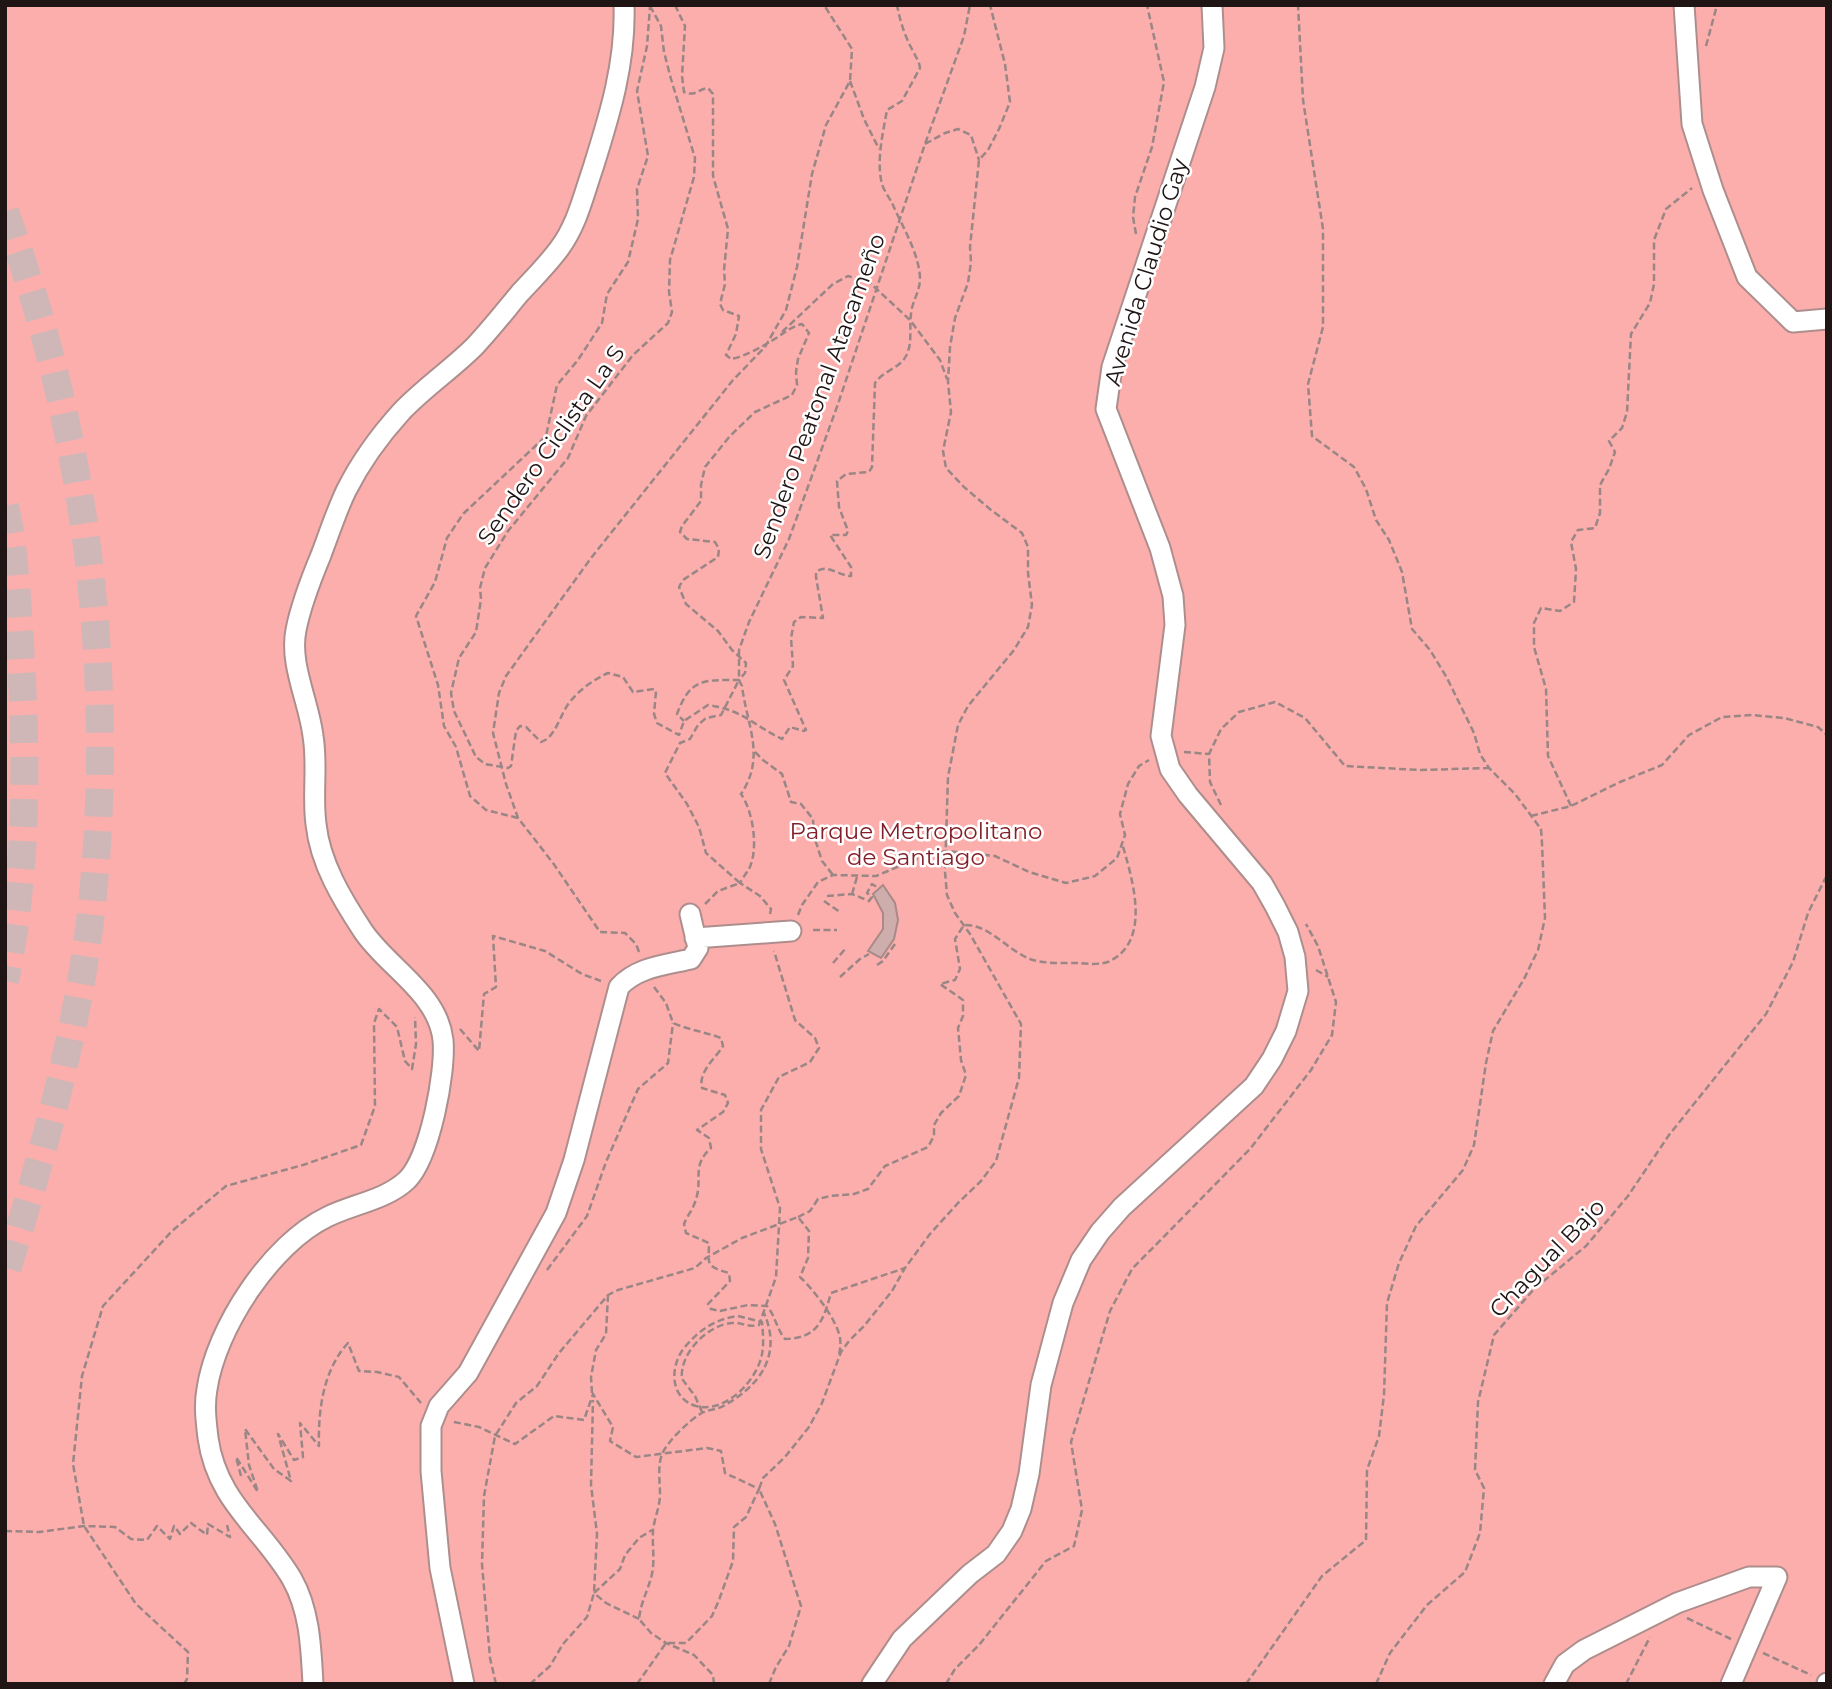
<svg xmlns="http://www.w3.org/2000/svg" width="1832" height="1689" viewBox="0 0 1832 1689" font-family="Montserrat,sans-serif">
	<rect width="100%" height="100%" fill="#fbe0df"/>
	<!-- green -->
	<path fill="#fcaeac" d="M5,5H1827V1684H5Z"/>
	<!-- building -->
	<path fill="#ceaeac" stroke="#a98a89" stroke-width="2" d="M883,885L895,903L898,920L894,939L881,958L868,951L883,929V913L873,894Z"/>
	<g fill="none" stroke-linecap="round" stroke-linejoin="round">
		<!-- highway-tunnel -->
		<path stroke="#cfb7b7" stroke-width="28" stroke-dasharray="28 14" stroke-linecap="butt" d="M5,212C86,431 116,673 92,905C78,1031 43,1155 5,1276
			M5,506C15,551 17,599 20,645C27,757 28,870 5,981"/>
		<defs>
			<path id="minor" d="M695,938L791,931
				M313,1684C311,1648 310,1611 292,1579C262,1528 217,1502 208,1438C206,1421 204,1405 207,1389C216,1328 271,1244 327,1217C353,1204 386,1200 407,1180C430,1157 446,1072 443,1040C438,993 387,967 363,931C342,899 320,863 316,824C312,795 318,765 313,736C309,702 289,664 296,630C301,604 311,579 321,555C329,534 336,512 346,491C360,463 381,434 402,411C425,387 452,369 475,346C491,329 505,311 520,293C533,279 547,265 559,249C577,225 583,197 593,168C610,114 626,62 624,5
				M464,1684L440,1568L431,1471V1426L439,1406L468,1373L556,1213L574,1160L619,987C637,967 665,965 691,959L698,948L690,914
				M872,1684L902,1639L970,1574L996,1554L1012,1531L1021,1509L1029,1474L1041,1385L1063,1303L1081,1260L1100,1232L1122,1207L1254,1086L1272,1059L1286,1031L1298,991L1295,957L1288,932L1275,906L1262,883L1188,795L1170,769L1161,736L1175,625L1173,596L1160,548L1106,409L1112,367L1205,87L1214,48L1212,5
				M1554,1684L1565,1664L1584,1650L1677,1603L1749,1577H1777L1731,1684
				M1827,1684V1683"/>
		</defs>
		<!-- minor casing -->
		<use href="#minor" stroke="#ad8e8d" stroke-width="23"/>
		<!-- path -->
		<path stroke="#998685" stroke-width="2.5" stroke-dasharray="7 3.5" stroke-linecap="butt" d="M675,5L685,26L682,76L684,92C695,97 698,89 708,88L713,94V176L728,229L724,270L725,284L720,304L723,310L739,316L736,334L726,355L731,359C743,357 762,347 773,340C783,334 790,327 802,324L809,333L798,359L796,372L797,385L792,395L755,412L730,436L705,467L701,485V501L682,526L680,532L687,539L715,542L719,549L718,557L683,580L679,587L686,604L718,631L732,650L746,663L745,673L739,680C704,680 690,678 677,714L684,721
			M650,6L661,26L664,52L671,79L695,158L694,177L670,260L669,292L672,312L668,323L633,355L586,416L568,458L508,531L485,568L480,588L481,599L476,632L459,658L451,693L454,711L476,757L485,764L508,768L511,766L516,731L520,726L526,727L541,742C555,738 560,715 569,703C580,689 593,680 608,673L623,677L633,692L654,689L656,691L654,714L657,723L679,735L684,721L708,705C743,710 753,725 782,739L790,727L804,731L806,730L784,680L793,666L791,638L794,622L801,617L823,618L816,577V572C827,563 839,576 851,576V567L830,535H846L848,531L839,507L837,481L846,474L869,472L872,467L875,383C884,370 899,369 906,356C913,343 909,328 911,314C912,301 920,292 920,278C919,253 902,226 892,203C889,197 884,191 882,184C876,161 883,133 887,110L902,101L920,68C919,60 916,58 913,51C905,37 900,21 897,5
			M1706,46L1717,5
			M850,81L864,119L879,149
			M925,144L945,133L958,129L971,135L979,160
			M1136,234L1133,217L1135,197L1152,147L1164,82L1147,5
			M782,332L833,284L848,276L869,282L910,320L940,360L947,379
			M755,752L763,760L782,774L791,802L801,804L813,819L814,836L822,861L833,875
			M1184,752L1209,754
			M1221,805L1210,782L1209,754L1221,729L1239,712L1275,702L1305,718L1345,766L1420,770L1488,768
			M1571,806L1548,756L1546,689L1534,647V623L1541,608L1560,611L1574,602L1576,569L1571,542L1578,530L1595,528L1600,513V485L1609,469L1615,452L1609,441L1622,428L1627,412L1631,334L1650,303L1654,284V240L1666,209L1692,188
			M1531,816L1571,806L1620,782L1662,765L1689,735L1722,717L1752,715L1784,718L1818,727L1827,735
			M518,818L486,810L470,796L456,747L444,726L438,685L416,616L435,582L447,538L463,514L546,436L557,385L578,360L602,323L607,294L628,262L638,219L637,189L648,156L637,91L647,46L650,7
			M852,894L857,877
			M827,896L852,894L869,901L872,897L867,893L872,884L877,887
			M824,901L840,912
			M705,904L718,891L740,883L706,853L699,827L687,804L665,773L680,743L690,739L698,725L706,718L721,715L739,680
			M770,914L771,909L760,896L740,883C743,878 746,873 749,869C759,849 753,811 741,794C766,757 747,726 742,686L739,680V650L749,622L789,539L838,404L925,144L964,36L970,5
			M798,915L802,905L818,882L833,875L876,876L924,856L946,851L995,856L1029,872L1066,883L1095,876L1117,858L1125,835L1120,814L1128,784L1139,766L1149,760
			M813,930H837
			M639,952L636,944L625,933L600,932L553,863L518,818L506,784L493,733L499,693L506,676L591,558L733,380L765,347L786,310L797,267L812,174L826,125L850,81L852,49L824,5
			M833,963L846,948
			M877,965L883,961L895,944
			M1316,970L1328,977
			M840,977L860,959L869,954
			M654,987L666,1003L673,1023C689,1030 705,1032 721,1038L723,1046C715,1059 698,1072 702,1088L725,1095L728,1103L723,1112L697,1130L709,1138L711,1148C691,1166 703,1178 696,1199C694,1208 687,1216 684,1224L686,1233L709,1243C709,1264 704,1266 729,1273L730,1281L708,1304L711,1309L720,1311L748,1305L767,1306C776,1317 776,1328 785,1339C818,1338 823,1321 831,1293L905,1268
			M460,1029L479,1051L484,994L496,987L493,936L545,951L582,974L601,981
			M798,1217L810,1211L818,1199L830,1196L854,1194L868,1189L885,1166L928,1147L934,1136V1125L941,1113L959,1096L966,1075L961,1060L958,1028L963,1016V1000L940,984L955,980L960,969L955,939L964,925C989,924 1007,950 1030,959C1044,964 1063,963 1078,963C1087,964 1102,965 1110,961C1152,940 1132,878 1122,843
			M547,1270L587,1216L606,1162L638,1089L668,1063L673,1023
			M738,1316L762,1322C763,1333 764,1344 762,1354C757,1381 725,1414 696,1406C669,1398 670,1366 684,1348C699,1330 715,1319 738,1316Z
			M592,1393L591,1377L596,1350L606,1334L608,1295
			M702,1412L695,1396L682,1379C679,1354 707,1325 732,1323C742,1322 748,1328 759,1325L776,1277L780,1208L761,1149V1110L779,1077L810,1062L819,1048L815,1038L795,1020L774,951
			M454,1422L479,1427L515,1444L554,1416L584,1420L593,1394L613,1427L610,1441L636,1457L707,1448L721,1451L725,1473L759,1489L746,1517L734,1527L733,1561L719,1600L712,1616L686,1643H666L637,1684
			M241,1476L236,1457L258,1492L249,1465L245,1429L274,1469L291,1481L278,1434L294,1460L303,1457L300,1423L319,1446C318,1411 323,1370 348,1343L359,1371L377,1372L399,1377L421,1403
			M5,1531L39,1532L84,1526L115,1527L131,1539L147,1540L157,1526L170,1539L174,1526L180,1534L191,1523L207,1535L208,1524L230,1537L227,1525
			M1687,1618L1731,1639
			M639,1619L606,1603L594,1593L620,1569L625,1555L639,1538L652,1530
			M1763,1653L1811,1675
			M184,1684L187,1679L188,1652L136,1604L84,1526L73,1464L82,1376L103,1306L172,1231L226,1186L303,1165L361,1145L375,1106L374,1023L379,1009L397,1027L405,1061L412,1069L416,1044L415,1017
			M496,1684L490,1658L482,1564L484,1496L495,1436L516,1403L537,1386L559,1353L608,1295L618,1290L695,1268L706,1258L742,1238L798,1217L809,1231L808,1258L800,1277C814,1290 837,1320 840,1338C841,1344 840,1350 839,1355
			M530,1684L550,1666L563,1644L587,1617L594,1593L597,1534L591,1485L593,1400
			M714,1684L713,1675L694,1655L666,1643L651,1633L639,1619C641,1601 648,1591 652,1574C655,1560 652,1545 653,1531C654,1519 660,1507 660,1494C660,1481 657,1464 663,1452C670,1439 688,1422 700,1414C708,1409 718,1410 725,1405C761,1385 782,1354 764,1313
			M769,1684L776,1667L789,1646L801,1606L775,1524L759,1489L763,1478L785,1457L809,1427L822,1403L841,1352L849,1341L864,1326L892,1291L905,1268L930,1234L958,1203L981,1181L996,1161L1019,1078L1021,1024L970,934L955,913L947,895L945,872L948,777L958,725L968,706L1014,650L1028,627L1032,605L1028,573V547L1022,533L991,510L964,487L946,468L943,451L951,412L948,382L950,347L955,318L968,283L971,262L970,247L979,160L988,150L999,129L1010,102L1005,64L990,5
			M946,1684L955,1669L979,1645L1046,1561L1074,1546L1082,1510L1071,1442L1110,1311L1132,1269L1250,1149L1311,1070L1332,1035L1336,1002L1318,946L1306,924
			M1246,1684L1322,1576L1366,1540L1367,1470L1379,1436L1384,1395L1387,1303L1399,1263L1416,1226L1463,1170L1474,1145L1486,1063L1493,1031L1524,979L1538,950L1545,918L1542,843L1541,829L1515,794L1489,768L1480,754L1474,733L1447,678L1430,650L1412,629L1402,572L1389,540L1376,520L1366,489L1354,467L1312,436L1308,384L1323,327V229L1303,100L1298,5
			M1376,1684L1390,1653L1427,1605L1465,1572L1480,1533L1484,1488L1475,1470L1478,1402L1494,1335L1534,1289L1586,1246L1628,1196L1669,1135L1766,1014L1793,962L1808,913L1827,875
			M1626,1684L1650,1637"/>
		<!-- minor -->
		<use href="#minor" stroke="#fff" stroke-width="19"/>
		<defs>
			<path id="minor-bridge" d="M1684,5L1692,124L1713,190L1747,277L1793,322L1827,319"/>
		</defs>
		<!-- minor-bridge casing -->
		<use href="#minor-bridge" stroke="#ad8e8d" stroke-width="23" stroke-linecap="butt"/>
		<!-- minor-bridge -->
		<use href="#minor-bridge" stroke="#fff" stroke-width="19"/>
	</g>
	<g text-anchor="middle" dominant-baseline="central" stroke-width="5" stroke-linejoin="round" paint-order="stroke">
		<!-- street labels -->
		<g font-size="23" fill="#201515" stroke="#fff">
			<text transform="translate(1146 272) rotate(-73)">Avenida Claudio Gay</text>
			<text transform="translate(819 396) rotate(-70)">Sendero Peatonal Atacameño</text>
			<text transform="translate(551 445) rotate(-55)">Sendero Ciclista La S</text>
			<text transform="translate(1547 1258) rotate(-46)">Chagual Bajo</text>
		</g>
		<!-- park labels -->
		<g font-size="23" fill="#831f29" stroke="#fff">
			<text x="916" y="831">Parque Metropolitano<tspan x="916" dy="26">de Santiago</tspan></text>
		</g>
	</g>
	<!-- border -->
	<rect width="1832" height="1689" fill="none" stroke="#201515" stroke-width="14"/>
</svg>
